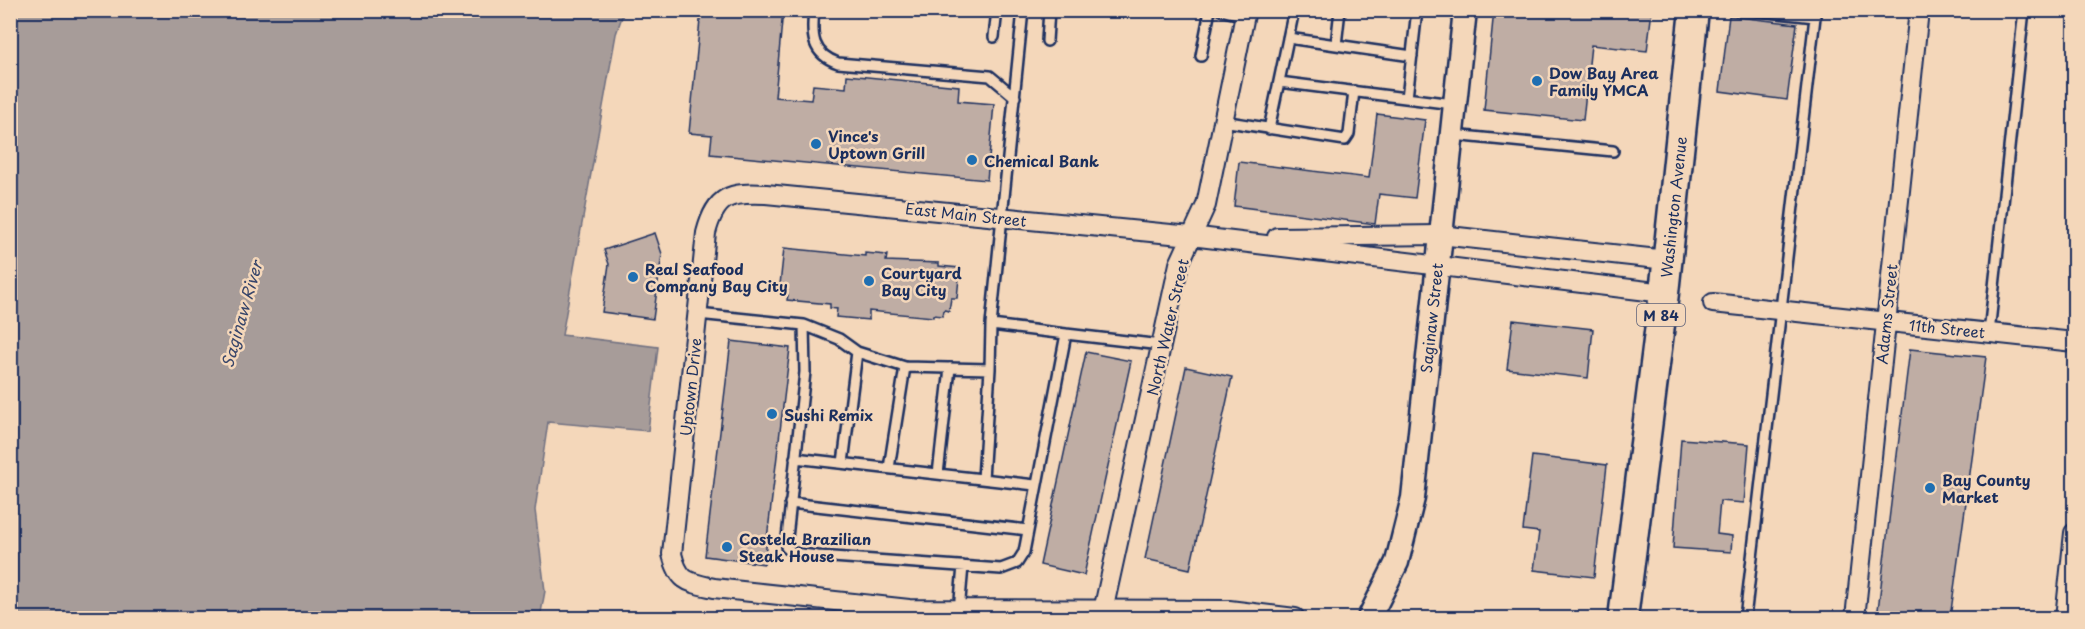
<svg xmlns="http://www.w3.org/2000/svg" width="2085" height="629" viewBox="0 0 2085 629" font-family="'Playpen Sans',sans-serif">
	<rect width="100%" height="100%" fill="#f4d7ba"/>
	<filter id="ink" filterUnits="userSpaceOnUse"><feTurbulence type="fractalNoise" baseFrequency=".0167" numOctaves="2"/><feDisplacementMap in="SourceGraphic" scale="12" xChannelSelector="R" yChannelSelector="G"/><feConvolveMatrix kernelMatrix="1 2 1 2 8 2 1 2 1" color-interpolation-filters="sRGB"/></filter>
	<g filter="url(#ink)">
		<!-- water -->
		<path fill="#a79c99" stroke="#6f7081" stroke-width="1.5" d="M10,11H624L616,34L562,335L658,347L648,431L548,422L535,510L545,591L540,618H11Z"/>
		<!-- building -->
		<path fill="#bfada4" stroke="#1b2f5e" stroke-width="1.5" d="M701,10H783L775,97L811,100L813,85L846,88L847,75L959,86L958,101L994,104L987,180L710,154L712,135L689,133Z
			M1494,10H1652L1647,51L1591,45L1583,120L1484,110Z
			M1729,16L1797,24L1787,100L1720,91Z
			M1377,114L1425,120L1415,198L1379,194L1375,224L1234,206L1239,162L1369,178Z
			M655,233L662,254L653,319L602,312L609,264L604,250Z
			M784,248L865,256V253L887,255L886,261L939,263V266L960,268L957,298H951L949,311L944,310L943,316L933,315V317L869,311V320L836,317L837,309L830,308V304L787,300L788,295L779,294Z
			M1513,320L1593,329L1588,378L1507,369Z
			M731,341L790,348L764,564L705,556Z
			M1910,349L1986,357L1950,618H1877Z
			M1086,352L1131,361L1084,575L1040,565Z
			M1186,367L1232,377L1190,569L1145,559Z
			M1681,439L1749,444L1744,503L1720,501L1717,534L1732,536L1731,552L1673,548Z
			M1532,456L1607,465L1594,577L1534,570L1539,532L1523,530Z"/>
		<g fill="none" stroke-linecap="round" stroke-linejoin="round">
			<defs>
				<path id="service" d="M814,10C811,36 812,54 838,63L990,76L1015,97
					M1221,10L1244,16
					M994,37L997,10
					M1288,38L1412,56
					M1047,41L1049,10
					M1336,45L1340,10
					M1201,56L1210,10
					M1279,82L1453,104
					M1407,98L1417,10
					M1222,121L1345,140L1349,134L1354,91
					M1269,129L1294,10
					M1453,135L1613,151
					M698,314L804,325L839,339L857,352L905,367L990,369L991,325L1023,10
					M804,325L805,372L786,547L793,553L818,556L1001,569L1017,563L1024,552L1066,334L991,325
					M1989,333L2024,10
					M1066,334L1161,345
					M795,458L1035,485
					M843,463L857,352
					M889,468L905,367
					M938,474L950,368
					M983,479L990,369
					M790,503L1028,530
					M959,611L963,566
					M1745,618L1815,17L1749,10"/>
				<path id="minor" d="M1277,237L1440,235L1667,260
					M1713,303L2074,342
					M1103,611L1179,264L1206,205L1246,10
					M1295,618L1229,610L909,609L714,588C687,582 679,582 672,554L706,233C716,195 730,192 766,194L1191,236L1664,293
					M1855,618L1919,10
					M2065,618L2074,533"/>
				<path id="tertiary" d="M1369,618L1397,562L1413,498L1465,10"/>
				<path id="primary" d="M1623,618L1664,293L1694,10"/>
			</defs>
			<!-- service casing -->
			<use href="#service" stroke="#1b2f5e" stroke-width="14"/>
			<!-- minor casing -->
			<use href="#minor" stroke="#1b2f5e" stroke-width="22"/>
			<!-- tertiary casing -->
			<use href="#tertiary" stroke="#1b2f5e" stroke-width="27"/>
			<!-- primary casing -->
			<use href="#primary" stroke="#1b2f5e" stroke-width="33"/>
			<!-- service -->
			<use href="#service" stroke="#f4d7ba" stroke-width="9"/>
			<!-- minor -->
			<use href="#minor" stroke="#f4d7ba" stroke-width="18"/>
			<!-- tertiary -->
			<use href="#tertiary" stroke="#f4d7ba" stroke-width="22"/>
			<!-- primary -->
			<use href="#primary" stroke="#f4d7ba" stroke-width="28"/>
		</g>
	</g>
	<!-- markers -->
	<g fill="#1f6fb2" stroke="#f4d7ba" stroke-width="2">
		<circle cx="1537" cy="81" r="6"/>
		<circle cx="816" cy="144" r="6"/>
		<circle cx="972" cy="160" r="6"/>
		<circle cx="633" cy="277" r="6"/>
		<circle cx="869" cy="281" r="6"/>
		<circle cx="772" cy="414" r="6"/>
		<circle cx="1930" cy="488" r="6"/>
		<circle cx="727" cy="547" r="6"/>
	</g>
	<g text-anchor="middle" dominant-baseline="central" stroke-width="5" stroke-linejoin="round" paint-order="stroke">
		<!-- shield labels -->
		<rect fill="#f4d7ba" stroke="#5c617a" stroke-width="1.5" x="1637" y="304" width="48" height="22" rx="4.5"/>
		<g font-size="14" font-weight="bold" fill="#1b2f5e">
			<text x="1661" y="315">M 84</text>
		</g>
		<!-- poi labels -->
		<g font-size="15" font-weight="bold" fill="#1b2f5e" stroke="#f4d7ba" text-anchor="start">
			<text x="1549" y="72">Dow Bay Area<tspan x="1549" dy="17">Family YMCA</tspan></text>
			<text x="828" y="135">Vince's<tspan x="828" dy="17">Uptown Grill</tspan></text>
			<text x="984" y="160">Chemical Bank</text>
			<text x="645" y="268">Real Seafood<tspan x="645" dy="17">Company Bay City</tspan></text>
			<text x="881" y="272">Courtyard<tspan x="881" dy="17">Bay City</tspan></text>
			<text x="784" y="414">Sushi Remix</text>
			<text x="1942" y="479">Bay County<tspan x="1942" dy="17">Market</tspan></text>
			<text x="739" y="538">Costela Brazilian<tspan x="739" dy="17">Steak House</tspan></text>
		</g>
		<!-- street labels -->
		<g font-size="15" fill="#1b2f5e" stroke="#f4d7ba">
			<text transform="translate(1673 207) rotate(-84)">Washington Avenue</text>
			<text transform="translate(966 214) rotate(6)">East Main Street</text>
			<text transform="translate(1886 314) rotate(-84)">Adams Street</text>
			<text transform="translate(1431 318) rotate(-84)">Saginaw Street</text>
			<text transform="translate(1167 327) rotate(-77)">North Water Street</text>
			<text transform="translate(1947 328) rotate(6)">11th Street</text>
			<text transform="translate(690 387) rotate(-84)">Uptown Drive</text>
		</g>
		<!-- water labels -->
		<g font-size="16" font-style="italic" fill="#37456a" stroke="#f4d7ba">
			<text transform="translate(241 314) rotate(-74)">Saginaw River</text>
		</g>
	</g>
	<!-- margin -->
	<rect width="2085" height="629" fill="none" stroke="#f4d7ba" stroke-width="36"/>
	<rect x="18" y="18" width="2049" height="593" fill="none" stroke="#1b2f5e" stroke-width="2" filter="url(#ink)"/>
</svg>
